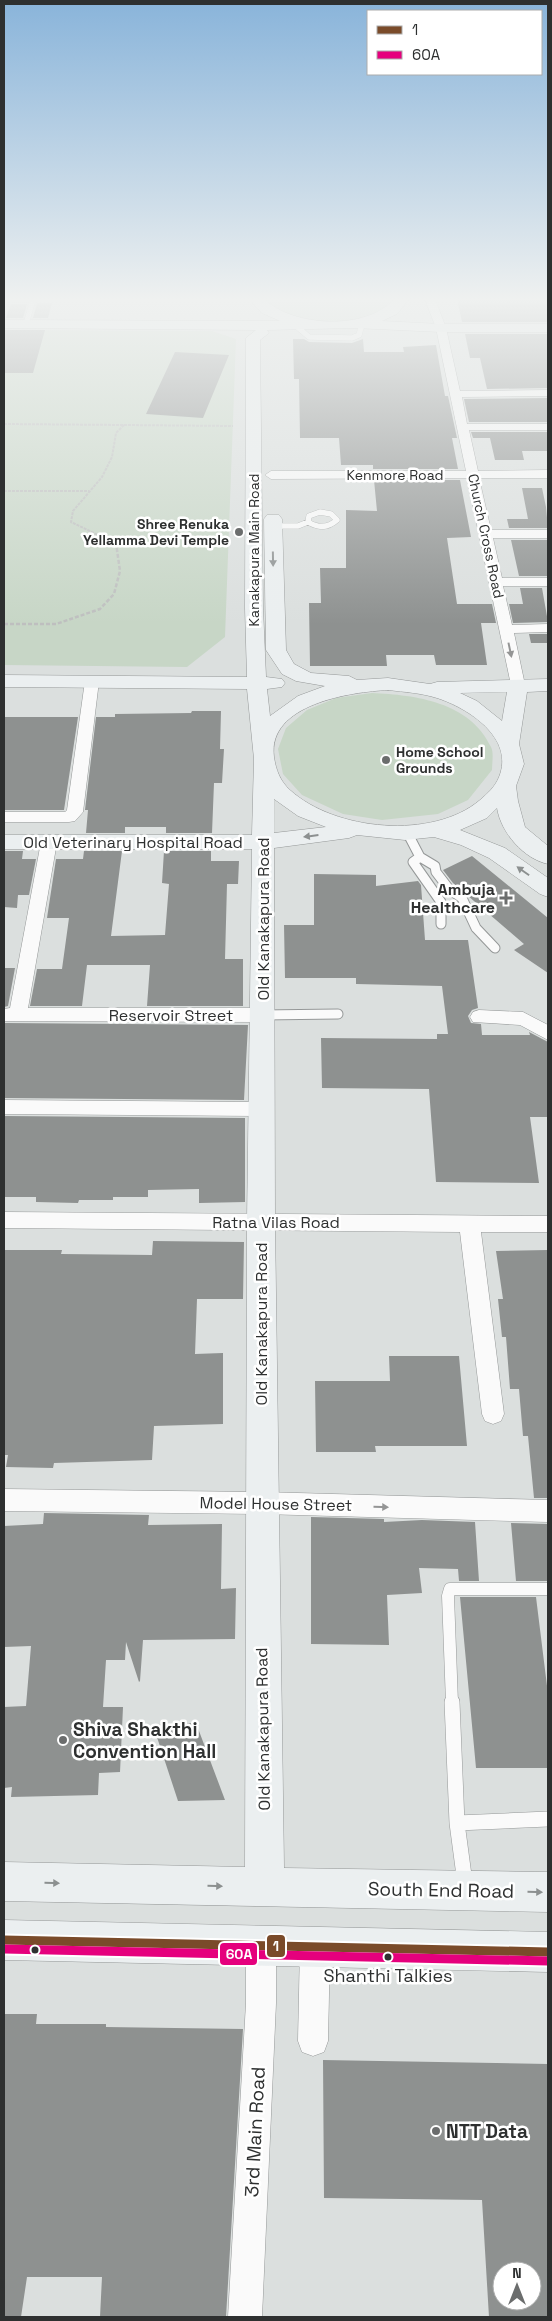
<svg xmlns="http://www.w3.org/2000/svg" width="552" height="2321" viewBox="0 0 552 2321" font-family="'Space Grotesk',sans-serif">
	<rect width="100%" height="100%" fill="#dbdfde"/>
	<!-- green -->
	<path fill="#c7d6c6" d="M265,299H393L392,303C386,307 379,313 372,316C347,324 280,326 265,299Z
		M4,330L212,331L236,339L225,637L187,667L4,665Z
		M372,693C416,695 470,702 491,747C494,753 492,763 492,770L468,800L438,814L382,820L343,814L302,795L283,774L278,749L286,728L307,710L336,698Z"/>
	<!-- building -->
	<path fill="#8e9190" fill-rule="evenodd" d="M457,299H548V322H462Z
		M37,303H52L48,318H33Z
		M11,304H27L23,318H6Z
		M4,330H45L33,373H4Z
		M465,334H548V388L487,389L480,358H470Z
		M293,339H304L309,342L352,343L363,339L364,352H404L403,347L436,345L445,396H448L457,438H452L458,469H373V465H341L339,438H300L299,379H294Z
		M175,352L229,355L203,418L146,414Z
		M548,398V422H469L464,399Z
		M471,432H548V451H522L524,460H495L490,438H473Z
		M374,480H460L471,537L447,538L457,604H492L496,623H481L487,665H436L434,655H386L387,666H310L309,603H321L320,568H346V510L377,511Z
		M522,488H542L546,507L548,528H509L507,519H528Z
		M511,540H548V576H519Z
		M520,588H542L548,622L513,623L509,604H523Z
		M529,634H548V643H531Z
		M192,711H221L220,749H224L222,783H214L212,833H166V827H125V833H86L88,810H85L96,717H115V714L191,713Z
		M4,717H78L64,810H4Z
		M4,851H23L22,859H36L29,895H18L17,908L4,907Z
		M84,851H122L111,936L165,935L169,884L162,883L164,851H211V861H239L238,884H227L225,959H243V1006H147L150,965H87L82,1006H30L37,969H62L69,918H47L56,859H83Z
		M472,856L548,918V973L514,950L524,944L453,883L443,870Z
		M314,874L376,875V886L418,881L421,885L425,940H468L478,1008L472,1010L468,1016L471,1023L481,1024L482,1035H530L529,1032L548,1042V1117H530L539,1183L436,1182L429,1089L322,1088L321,1038L437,1039V1034H448L442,986L356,984V978H285L284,925H314Z
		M4,968H15L8,1006L4,1007Z
		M4,1023L248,1025L244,1100L4,1098Z
		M4,1116L245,1118V1202L199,1203V1189L148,1190V1197H113V1200H79L78,1203L36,1202V1197H4Z
		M153,1241L244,1242L243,1299H197L195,1354L223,1353V1424L154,1426L152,1460L54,1463L53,1468L6,1467L8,1455H4V1250H62L61,1254L152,1255Z
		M548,1250V1498H534L528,1436H523L519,1389H510L506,1337H502L498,1299H503L496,1251Z
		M389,1356H459L467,1446H375L376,1452H316L315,1381H390Z
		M44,1513L149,1515L148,1525L222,1524L221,1589L236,1588L235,1639L143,1640L140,1681L139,1682L126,1642L125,1660H106L103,1707H123L120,1772L99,1773L98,1795L11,1797L12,1787L4,1788V1707L26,1706L31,1646L4,1647V1526L43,1524Z
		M311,1517L384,1519V1522L422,1520L475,1522L479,1581H459L458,1569L419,1568L422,1593L387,1595L389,1645L311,1644Z
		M511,1523L548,1524V1581H516Z
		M460,1597H536L548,1694V1768H476Z
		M196,1723L225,1800L178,1801L153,1725Z
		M4,2014H37L36,2024H106V2027L243,2029L226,2317H100L102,2277H27L21,2317H4Z
		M323,2060L548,2064V2317H489L482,2200L324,2198ZM502,2271H532V2301H502Z"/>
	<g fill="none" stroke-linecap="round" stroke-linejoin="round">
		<defs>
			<path id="lane-far4" d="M10,299L33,300L26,324
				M295,325L309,337L352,338L359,335L362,324
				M320,512L331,514L337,520C328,528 318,528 308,522L309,516Z
				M273,526H298L308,522"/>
			<path id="lane-far3" d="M407,832L409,836"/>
			<path id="lane-far2" d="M408,834L420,857L413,862L441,902V924
				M420,857L435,866L436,872L449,889L462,898L476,928L495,948
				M262,1015L338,1014"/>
			<path id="lane-far1" d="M452,1703L448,1596L450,1589H548"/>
			<path id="lane" d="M452,1702L457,1823L465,1883
				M457,1823L548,1819"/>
			<path id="street" d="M425,299H435L446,328L460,391L548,390V396L462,397L467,424H548V430H469L478,471L548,470V478H479L491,530H548V538H493L502,578H548V586H503L512,625L548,624V632L514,633L525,685L518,689L511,685L467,478L271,479L265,475L271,471H466L436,328Z
				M92,677L99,681L83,812L75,821L69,822H4V812H65L67,810L85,681Z
				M49,837L55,838L57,842L28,1008H262L268,1010L271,1015L268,1020L262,1022L4,1021V1009L10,1008L41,842L43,838Z
				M479,1010L523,1012L548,1025V1040L520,1025L473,1022L470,1017L473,1012Z
				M4,1100L263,1102L270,1104L273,1109L270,1114L263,1116L4,1114Z
				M4,1212L548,1216V1232H481L504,1414L501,1421L493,1424L485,1421L482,1414L460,1232L4,1228Z
				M4,1489L262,1492L548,1500V1522L262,1514L4,1511Z
				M261,1931L271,1936L276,1946V2003L262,2317H228L246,2003V1946L251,1936Z
				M315,1932L325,1937L330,1947L328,2041L324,2052L313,2056L302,2052L298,2041L300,1947L305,1937Z"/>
			<path id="secondary" d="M249,299H264C293,327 367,331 394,299H409L397,314L382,321L441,324H548V332H441L354,328L267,330L269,333L260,340L263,608L266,677L282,679L285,683L282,687L267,689L270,716L298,696L325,686L296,681L282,674L266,650L264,519L267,515H279L282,519L286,650L294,664L311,673L349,676L357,680L388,678L430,684L437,682L548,679V691L527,692L519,744L524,764L516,786L518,801L525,827L548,846V864C524,859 501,833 497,808L487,818L460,830L505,848L548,878V897L540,894L489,858L461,845L434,837L405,840L357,835L349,838L274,848L275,1222L284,1868L548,1872V1912L4,1901V1862L245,1867L247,1222L252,849H4V835H252L254,759L247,689L4,687V675L247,677L245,608L246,338L256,330L4,328V320L280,321L262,313ZM388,690C405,692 421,693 437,698C468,708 515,738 499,777C495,787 488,793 480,800C433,840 335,831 290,790C280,781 276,770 274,757C267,704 351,692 388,690ZM507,692L502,721L477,701L460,693ZM274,799L298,816L326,827L274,833Z
				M4,1920L548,1932V1972L4,1960Z"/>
		</defs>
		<!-- lane-far4 casing -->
		<use href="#lane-far4" stroke="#959898" stroke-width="6"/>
		<!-- lane-far3 casing -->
		<use href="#lane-far3" stroke="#959898" stroke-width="8"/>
		<!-- lane-far2 casing -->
		<use href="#lane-far2" stroke="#959898" stroke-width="11"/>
		<!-- lane-far1 casing -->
		<use href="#lane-far1" stroke="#959898" stroke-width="13"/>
		<!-- lane casing -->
		<use href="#lane" stroke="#959898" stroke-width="16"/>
		<!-- street casing -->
		<use href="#street" stroke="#959898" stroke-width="1"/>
		<!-- secondary casing -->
		<use href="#secondary" stroke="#959898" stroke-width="1"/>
		<!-- path-far1 -->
		<path stroke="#bebfbf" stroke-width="2" stroke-dasharray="3 1" stroke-linecap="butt" d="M4,424L124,425L116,433L112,457L102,477L73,511L71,522L100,536
			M124,425L233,426
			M4,491H89"/>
		<!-- path -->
		<path stroke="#bebfbf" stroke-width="2.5" stroke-dasharray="4 2" stroke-linecap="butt" d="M4,624H56L100,609L114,594L120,571L116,543L98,534"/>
		<!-- lane-far4 -->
		<use href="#lane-far4" stroke="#fafafa" stroke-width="5.5"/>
		<!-- lane-far3 -->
		<use href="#lane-far3" stroke="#fafafa" stroke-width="8"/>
		<!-- lane-far2 -->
		<use href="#lane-far2" stroke="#fafafa" stroke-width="9"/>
		<!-- lane-far1 -->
		<use href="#lane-far1" stroke="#fafafa" stroke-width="12"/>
		<!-- lane -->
		<use href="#lane" stroke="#fafafa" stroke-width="15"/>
		<!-- street -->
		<use href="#street" fill="#fafafa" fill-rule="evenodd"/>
		<!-- secondary -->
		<use href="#secondary" fill="#ebeff0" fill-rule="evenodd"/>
		<defs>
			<path id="bus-1" d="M4,1940L548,1952"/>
			<path id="bus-2" d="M4,1949L548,1961"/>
		</defs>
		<!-- bus-1 casing -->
		<use href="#bus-1" stroke="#fff" stroke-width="13"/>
		<!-- bus-2 casing -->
		<use href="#bus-2" stroke="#fff" stroke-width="13"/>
		<!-- bus-1 -->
		<use href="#bus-1" stroke="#7a4b2a" stroke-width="9"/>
		<!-- bus-2 -->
		<use href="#bus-2" stroke="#e5007d" stroke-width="9"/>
	</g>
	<!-- one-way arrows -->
	<defs><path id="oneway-solid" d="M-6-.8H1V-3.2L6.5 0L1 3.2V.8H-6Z" transform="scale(1.25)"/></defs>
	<g fill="#8c9090">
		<use href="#oneway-solid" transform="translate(273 559) rotate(89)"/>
		<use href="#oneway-solid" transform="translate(311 836) rotate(173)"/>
		<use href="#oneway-solid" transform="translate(523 871) rotate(-145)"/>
		<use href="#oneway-solid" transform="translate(52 1883) rotate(1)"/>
		<use href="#oneway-solid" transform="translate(215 1886) rotate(1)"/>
		<use href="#oneway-solid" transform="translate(535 1892) rotate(1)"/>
	</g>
	<g fill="#949595">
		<use href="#oneway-solid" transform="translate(510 650) rotate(78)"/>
		<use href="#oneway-solid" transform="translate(381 1507) rotate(1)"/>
	</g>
	<!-- sky -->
	<linearGradient id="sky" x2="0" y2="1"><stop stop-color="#89b4da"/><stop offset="0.48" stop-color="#eff1f0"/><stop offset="1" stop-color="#eff1f0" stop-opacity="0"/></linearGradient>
	<rect width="552" height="624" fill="url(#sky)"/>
	<!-- markers -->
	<g fill="#6b6d6d" stroke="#fff" stroke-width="2">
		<circle cx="239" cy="532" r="5"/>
		<circle cx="386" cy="760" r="5"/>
		<path d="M503.5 890.5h5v5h5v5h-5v5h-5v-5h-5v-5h5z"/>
		<circle cx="63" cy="1740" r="5"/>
		<circle cx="436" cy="2131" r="5"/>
	</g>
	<g fill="#2e3030" stroke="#fff" stroke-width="2">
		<circle cx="35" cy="1950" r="4.5"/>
		<circle cx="388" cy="1957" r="4.5"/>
	</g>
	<g text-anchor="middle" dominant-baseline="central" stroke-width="5" stroke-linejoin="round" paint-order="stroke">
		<!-- far-street labels -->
		<g font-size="14" fill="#2e3030" stroke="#fff">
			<text x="395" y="475">Kenmore Road</text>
			<text transform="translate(486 536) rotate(78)">Church Cross Road</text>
			<text transform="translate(254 550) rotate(-90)">Kanakapura Main Road</text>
		</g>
		<!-- far-poi labels -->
		<g font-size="14" font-weight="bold" fill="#2e3030" stroke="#fff" text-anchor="end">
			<text x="229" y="524">Shree Renuka<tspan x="229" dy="16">Yellamma Devi Temple</tspan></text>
			<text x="396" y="752" text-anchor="start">Home School<tspan x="396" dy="16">Grounds</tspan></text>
		</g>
		<!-- street labels -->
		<g font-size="16" fill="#2e3030" stroke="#fff">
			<text x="133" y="842">Old Veterinary Hospital Road</text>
			<text transform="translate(263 919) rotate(-90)">Old Kanakapura Road</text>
			<text x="171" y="1015">Reservoir Street</text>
			<text x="276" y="1222">Ratna Vilas Road</text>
			<text transform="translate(261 1324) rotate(-90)">Old Kanakapura Road</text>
			<text transform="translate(276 1504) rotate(1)">Model House Street</text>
			<text transform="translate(263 1729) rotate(-91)">Old Kanakapura Road</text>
		</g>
		<!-- poi labels -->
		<g font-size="16" font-weight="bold" fill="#2e3030" stroke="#fff" text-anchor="end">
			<text x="495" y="889">Ambuja<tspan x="495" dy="18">Healthcare</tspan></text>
		</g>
		<!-- near-bus labels -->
		<g font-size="18" fill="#2e3030" stroke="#fff">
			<text x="388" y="1975">Shanthi Talkies</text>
		</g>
		<!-- near-poi labels -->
		<g font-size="19" font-weight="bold" fill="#2e3030" stroke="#fff" text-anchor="start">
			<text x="73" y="1729">Shiva Shakthi<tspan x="73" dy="22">Convention Hall</tspan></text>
			<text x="446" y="2131">NTT Data</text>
		</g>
		<!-- near-street labels -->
		<g font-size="19" fill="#2e3030" stroke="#fff">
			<text transform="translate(441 1890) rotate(1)">South End Road</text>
			<text transform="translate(255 2132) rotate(-87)">3rd Main Road</text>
		</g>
	</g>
	<g stroke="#fff" stroke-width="2">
		<rect x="266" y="1934" width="20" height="24" rx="5" fill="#7a4b2a"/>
		<rect x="219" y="1942" width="39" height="24" rx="5" fill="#e5007d"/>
	</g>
	<g font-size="14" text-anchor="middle" font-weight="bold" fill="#fff">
		<text x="276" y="1951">1</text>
		<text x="239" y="1959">60A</text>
	</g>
	<!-- border -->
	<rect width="552" height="2321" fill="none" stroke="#2e3030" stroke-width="10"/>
	<!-- legend -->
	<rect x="367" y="10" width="175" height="65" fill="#ffffff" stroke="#abacac"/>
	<rect x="377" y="26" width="25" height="8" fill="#7a4b2a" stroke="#abacac"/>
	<text x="412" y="35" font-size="15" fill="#2e3030">1</text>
	<rect x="377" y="51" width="25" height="8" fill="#e5007d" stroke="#abacac"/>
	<text x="412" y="60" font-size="15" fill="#2e3030">60A</text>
	<!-- north arrow -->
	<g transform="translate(517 2286)"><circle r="24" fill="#ffffff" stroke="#abacac"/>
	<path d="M0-4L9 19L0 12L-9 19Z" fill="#6b6d6d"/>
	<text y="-8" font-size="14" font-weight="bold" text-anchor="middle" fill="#2e3030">N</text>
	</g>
</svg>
